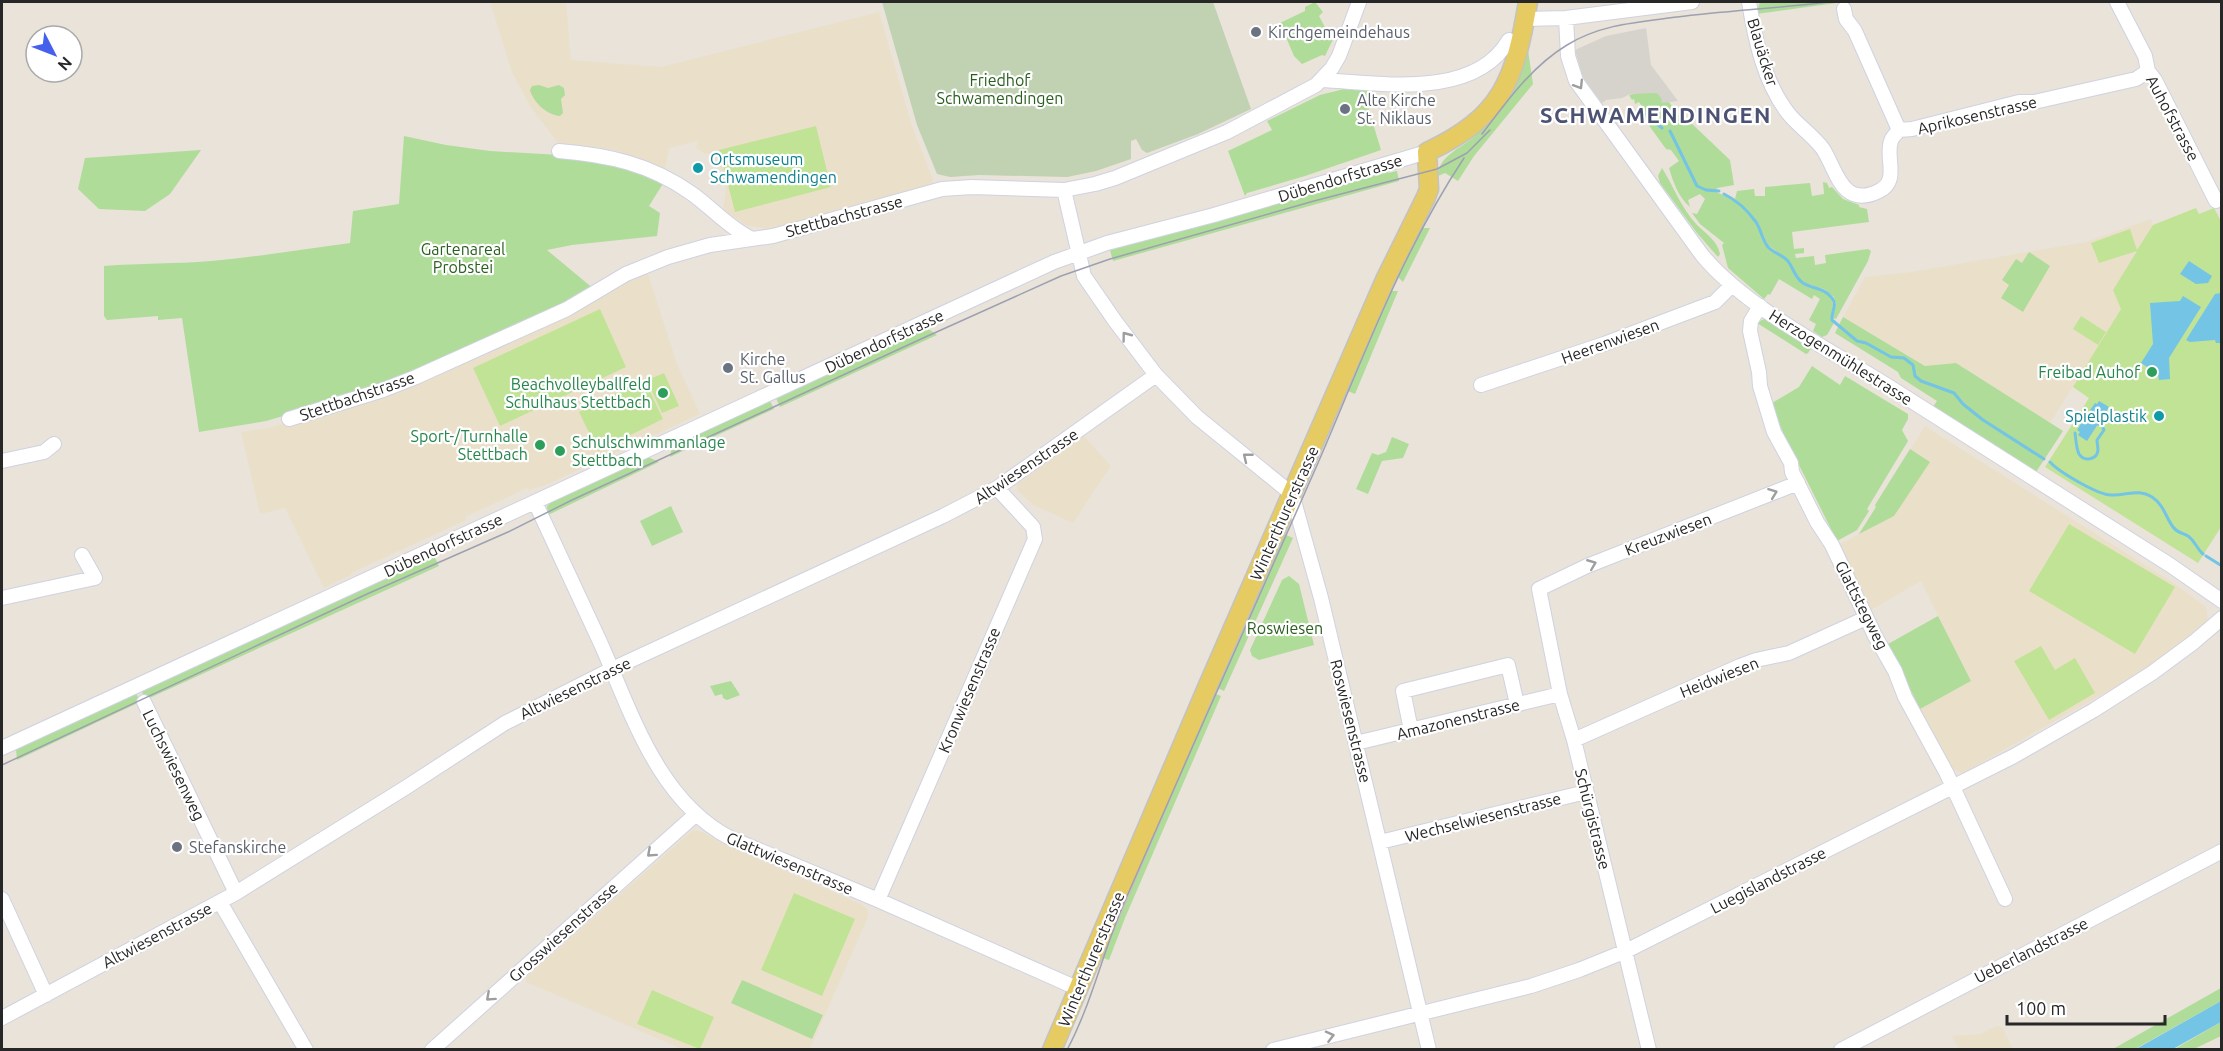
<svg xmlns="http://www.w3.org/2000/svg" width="2223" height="1051" viewBox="0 0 2223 1051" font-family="Ubuntu,sans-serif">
	<rect width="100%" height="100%" fill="#e9e3da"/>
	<!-- education -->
	<path fill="#eae0ca" d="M490,2H566L571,60L661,67L879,12L912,126L933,180L931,184L805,221L768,229L745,225L723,209L726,189L717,152L705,154L696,148L698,141L669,148L665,169L615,150L558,143L531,108L512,72Z
		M2151,219L2153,225L2113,290L2122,309L2050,423L1956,363L1926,366L1843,317L1865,277L1911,272L2086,242Z
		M647,271L677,364L700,414L546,485L529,490L527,488L465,517L466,520L353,572L351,575L324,588L285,508L260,514L241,432L268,428L384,393Z
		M1925,426L2175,584L2206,607L2208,620L2188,639L2151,667L1963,773L1950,769L1920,709L1970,681L1921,581L1871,610L1838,545L1859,534L1876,507L1875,505Z
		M1084,436L1111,466L1073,523L1033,505L1017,490V484Z
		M693,830L702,832L730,847L863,905L868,910V917L810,1049H682L526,982V977Z
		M1997,1026L2002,1027L2013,1049H1959L1952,1036L1980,1034Z"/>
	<!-- green -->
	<path fill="#afdc99" d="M1315,2L1323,12L1319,16L1328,33L1335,35L1325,56L1322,55L1302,64L1294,56L1280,23L1305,11V7Z
		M1760,2H1844L1756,14Z
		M1526,48L1528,50L1533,84L1474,156L1458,181L1445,173L1438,176C1438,155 1463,148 1477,134C1500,109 1512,79 1526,48Z
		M539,85L548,88L559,85L564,88L565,95L561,99L563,113L560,116C547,115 533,102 530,90L532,86Z
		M1344,89L1367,90L1368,96L1372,97L1371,105L1368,107L1381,150L1305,176L1247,193L1245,196L1228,151L1272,130L1267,121L1320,95Z
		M1638,93H1657L1669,102L1683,122L1689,121L1730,160L1734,185L1717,188L1716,192C1732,198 1746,209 1756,224C1760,230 1761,238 1766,245C1772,253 1782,254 1788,262C1792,267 1792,273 1797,278C1812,295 1841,283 1831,317L1834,323L1827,335L1822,337L1813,331L1816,324L1809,320L1820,299L1814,295L1812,299L1779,279L1770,295L1768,294L1764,299L1728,268L1722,245L1724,243L1700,224L1692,213L1697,214L1705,199L1700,194L1688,200L1690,207C1679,198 1673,182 1669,168L1679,161L1671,150L1666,149L1640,113L1643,108L1639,102L1635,104L1634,99L1632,100L1629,95Z
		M404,136L446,145L490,151L560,155L605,160L664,182L649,206L660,213L657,236L572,245L547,250L595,290L382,387L266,421L199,432L182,318L158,320V316L107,320L104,316V266C140,263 176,264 211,261C258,257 304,249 350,243L353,211L399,204Z
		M201,150L170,194L145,211L99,209L78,189L85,158Z
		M1662,168C1674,187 1681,208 1697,225C1706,234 1717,240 1720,254L1718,257L1697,233L1660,183L1658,176Z
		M1388,171V173L1397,171L1399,181L1113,261L1110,250L1171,234Z
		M1823,182L1827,183L1829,188L1832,187L1843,199L1859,205V207L1867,209L1869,222L1792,232L1794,249L1804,248V253L1795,254L1796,258L1814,256L1815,265L1826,263L1825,255L1868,249L1871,251L1868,261L1836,319L1833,318L1836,305L1834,297L1824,289L1807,284L1799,279L1788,260L1768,245L1756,221L1735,199L1737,191L1754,189L1755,196H1765V187L1810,183L1812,196L1824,194Z
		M1419,228H1430L1403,282L1396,275Z
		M2029,252L2050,266L2023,312L2001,298L2009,285L2002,280L2016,259L2022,263Z
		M1388,291H1398L1355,394L1343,389Z
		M1767,317L1812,347L1808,353L1806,354L1757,323Z
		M1843,317L1925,366L1956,363L2063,431L2036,472L1932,408L1937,401L1901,378L1898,372L1835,333Z
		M927,328L937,335L780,407L775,396Z
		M1812,366L1840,385L1845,376L1908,414V419L1902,430L1908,441L1867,509L1869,511L1857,530L1837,541L1783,433L1772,403L1799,387Z
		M763,401L765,404L770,401L774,409L670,457L672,445Z
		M1392,437L1409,444L1403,458L1382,461L1368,494L1356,489L1372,453L1378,455L1386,452Z
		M1910,449L1930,462L1894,516L1859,534L1876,507L1875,505Z
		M648,457L659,462L548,515L547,506L551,502Z
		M671,506L683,532L652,546L640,521Z
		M1284,534L1293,538L1224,691L1213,686L1279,538L1282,539Z
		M434,556L439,566L145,700L141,689Z
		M1289,576L1299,584L1314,645L1259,660L1252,656L1250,650L1282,580Z
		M1938,616L1971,681L1920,709L1888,644Z
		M731,681L740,695L727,700L723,698L722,694L715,696L710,686Z
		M136,693L140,702L17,760L16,749L128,695L129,697Z
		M1213,693L1221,696L1125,918L1109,960L1100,957Z
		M742,980L823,1015L812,1039L731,1003Z
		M2221,988V1001L2135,1049H2113Z
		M2221,1022V1036L2194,1049L2173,1050Z"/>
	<!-- cemetery -->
	<path fill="#c1d2b2" d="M882,2H1213L1251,109L1198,134L1147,153L1142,150L1136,139L1131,141V159L1096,171L1067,177L979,175L950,177L937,174L917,125Z"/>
	<!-- pitch -->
	<path fill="#c1e396" d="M816,126L831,187L735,212L719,150Z
		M2196,208L2199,214L2214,208L2222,223L2221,527L2198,563L2045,467L2089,398L2073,387L2121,309L2113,290L2137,251L2099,263L2091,243L2130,229L2137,250L2153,225Z
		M600,309L626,367L500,426L473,368Z
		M2081,316L2106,332L2098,345L2073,329Z
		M664,373L679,406L662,413L647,380Z
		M644,379L663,419L598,451L579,412Z
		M2069,524L2175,587L2135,654L2029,591Z
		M2041,646L2055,670L2075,658L2095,693L2049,720L2014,661Z
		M794,893L855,919L822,996L761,970Z
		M652,990L714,1017L700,1049L637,1024Z"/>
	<!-- plaza -->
	<path fill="#d6d2cc" d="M1646,28L1651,65L1678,101L1662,103L1661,98L1657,93L1630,94L1622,98L1606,100L1602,103L1583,77L1575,50L1606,36Z"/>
	<!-- water -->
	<path fill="#73c4e5" d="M2189,261L2212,276L2208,283L2196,284L2180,274Z
		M2221,293V343H2216L2215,340L2190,342L2186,340L2215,294Z
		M2183,296L2201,307L2169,358L2170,379L2159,380L2158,374L2141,363L2153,344L2150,303L2180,301Z
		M2099,401L2109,407L2087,441L2078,435L2080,432L2077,430L2082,422L2085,424L2092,412L2090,410L2095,403L2097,404Z
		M2221,1001V1022L2173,1049H2136Z"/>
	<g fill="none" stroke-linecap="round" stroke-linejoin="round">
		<!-- stream -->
		<path stroke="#73c4e5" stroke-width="3" d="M1645,114L1662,128
			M1670,131L1697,186L1706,190L1719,191
			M1724,194C1736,200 1748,211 1756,222C1761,230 1762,239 1768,247C1774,253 1782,255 1787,260C1794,268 1794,277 1803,283C1813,289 1825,288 1832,298C1838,305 1831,312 1832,320L1857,341L1866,343L1891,357L1904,358L1913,365L1915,376L1921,381L1954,393L1963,404L1983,420L2044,459
			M2075,433C2076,439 2076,448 2079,454C2084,462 2097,460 2098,450C2098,447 2097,443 2097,440L2104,430L2101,424H2096
			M2050,462C2059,472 2098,495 2111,495C2126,496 2138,488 2152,497C2164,505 2165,516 2173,527C2178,534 2182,532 2188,536C2195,541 2197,549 2203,554
			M2206,556L2222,566"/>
		<defs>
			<path id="minor" d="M1749,2C1755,39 1764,82 1788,113C1798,126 1813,135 1823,149C1837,171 1842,209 1879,191C1900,181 1885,158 1891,141C1892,137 1897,133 1899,130
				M2117,2L2145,56L2148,71L2155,80L2216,201
				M1844,9L1846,19L1855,31L1899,130L1912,129L2019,102H2034L2136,79L2148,71
				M1566,18L1568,56L1576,81L1702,255C1746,308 1829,349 1888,386C1982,446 2076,505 2170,565L2222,601
				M1525,19L1566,18L1692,2
				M1322,80C1380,83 1474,100 1509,40
				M559,151C608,155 650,164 691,193C711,207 728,227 750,238
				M1064,190L1084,276L1115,321L1156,375L1197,417L1292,494L1321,598L1429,1050
				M1760,306L1751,321L1750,331L1759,372L1760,386L1774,432L1791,463L1792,472L1817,522L1832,545L1875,636L1895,671L1905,697L1946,772L2005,899
				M1481,385L1604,344L1715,302L1732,285
				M289,419L383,390L416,377L567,309L626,274L668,257L710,245L773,236L942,189L972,187L1064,190L1095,184L1115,178L1227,132L1316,85L1332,68L1339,56L1359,2
				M2,461L44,452L54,444
				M535,502C557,550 579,597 601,644C632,714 658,800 730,838L878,900L1079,989
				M2,598L95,578L82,555
				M144,702L236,893
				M1411,730L1403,691L1508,665L1517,704
				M1574,740L1740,666L1756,660L1789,653L1866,618
				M1356,743L1560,694
				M2,748L1054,262L1107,243L1214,215L1427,152
				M1380,842L1586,792
				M2,899L46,995
				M878,900L1035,539L1033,527L997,488
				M220,902L306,1050
				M2,1018L236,893L405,788L505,723L612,669L943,516L997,488L1156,375
				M432,1050L695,815
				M1273,1050L1531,986L1579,970L1626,951L2014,756L2094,710L2152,673L2194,642L2222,618
				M1649,1050L1574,740L1560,694L1539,589L1587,566L1798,483
				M1841,1050L2222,851"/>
			<path id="major" d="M1052,1050L1206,690L1385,280L1426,197L1429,189L1427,152C1502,117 1515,80 1528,2"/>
		</defs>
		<!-- minor casing -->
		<use href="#minor" stroke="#cfd2e0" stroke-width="16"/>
		<!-- major casing -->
		<use href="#major" stroke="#c3c3c3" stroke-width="21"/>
		<!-- minor -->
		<use href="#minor" stroke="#fff" stroke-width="14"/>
		<!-- major -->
		<use href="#major" stroke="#e6ca62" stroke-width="18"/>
		<!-- tram -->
		<path stroke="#9da0b1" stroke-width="1.5" d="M1482,134C1506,102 1532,66 1567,45C1601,24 1639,22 1677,17C1728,11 1778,8 1828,2
			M2,765L367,594L508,532L572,500L921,339L1061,276L1110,259L1314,201L1437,169L1467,153L1490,130
			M1067,1050C1092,1003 1103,951 1124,903C1188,756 1253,610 1318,463C1363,359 1401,253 1464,158"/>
	</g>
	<!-- one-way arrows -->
	<defs><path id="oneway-chevron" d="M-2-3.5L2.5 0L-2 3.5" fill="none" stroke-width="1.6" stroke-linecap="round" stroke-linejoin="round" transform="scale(1.5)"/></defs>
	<g stroke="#9e9e9e">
		<use href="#oneway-chevron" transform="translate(1579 85) rotate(58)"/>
		<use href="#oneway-chevron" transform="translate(1126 336) rotate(-127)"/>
		<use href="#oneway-chevron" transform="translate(1247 457) rotate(-141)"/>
		<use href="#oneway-chevron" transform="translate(1773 493) rotate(-21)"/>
		<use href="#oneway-chevron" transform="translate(1592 564) rotate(-22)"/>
		<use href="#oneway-chevron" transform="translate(651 853) rotate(138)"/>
		<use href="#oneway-chevron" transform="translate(490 997) rotate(138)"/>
		<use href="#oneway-chevron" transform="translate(1330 1036) rotate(-14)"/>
	</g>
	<!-- markers -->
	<g fill="#6b7280" stroke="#fff" stroke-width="2">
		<circle cx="1256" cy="32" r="6"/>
		<circle cx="1345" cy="109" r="6"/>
		<circle cx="728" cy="368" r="6"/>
		<circle cx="177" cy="847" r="6"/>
	</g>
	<g fill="#0f9aa8" stroke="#fff" stroke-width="2">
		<circle cx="698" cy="168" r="6"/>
		<circle cx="2159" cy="416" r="6"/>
	</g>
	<g fill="#2e9e5b" stroke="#fff" stroke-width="2">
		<circle cx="2152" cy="372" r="6"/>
		<circle cx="663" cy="393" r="6"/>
		<circle cx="540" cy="445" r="6"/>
		<circle cx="560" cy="451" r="6"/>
	</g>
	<g text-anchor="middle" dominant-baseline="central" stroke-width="4.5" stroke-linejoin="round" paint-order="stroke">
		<!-- worship labels -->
		<g font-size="16" fill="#5b616d" stroke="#fff" text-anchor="start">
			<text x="1268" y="32">Kirchgemeindehaus</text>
			<text x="1357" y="100">Alte Kirche<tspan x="1357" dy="18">St. Niklaus</tspan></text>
			<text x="740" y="359">Kirche<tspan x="740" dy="18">St. Gallus</tspan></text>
			<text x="189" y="847">Stefanskirche</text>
		</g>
		<!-- street labels -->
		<g font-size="16" fill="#272727" stroke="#fff">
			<text transform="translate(1763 52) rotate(73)">Blauäcker</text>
			<text transform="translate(1977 115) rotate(-13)">Aprikosenstrasse</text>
			<text transform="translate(2173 118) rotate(62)">Auhofstrasse</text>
			<text transform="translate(1340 178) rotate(-17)">Dübendorfstrasse</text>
			<text transform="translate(844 216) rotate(-15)">Stettbachstrasse</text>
			<text transform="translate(884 341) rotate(-25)">Dübendorfstrasse</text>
			<text transform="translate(1610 341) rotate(-20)">Heerenwiesen</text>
			<text transform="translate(1841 357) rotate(32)">Herzogenmühlestrasse</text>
			<text transform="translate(357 396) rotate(-19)">Stettbachstrasse</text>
			<text transform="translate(1026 466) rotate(-34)">Altwiesenstrasse</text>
			<text transform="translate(1284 513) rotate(-66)">Winterthurerstrasse</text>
			<text transform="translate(1668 534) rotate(-21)">Kreuzwiesen</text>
			<text transform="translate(443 545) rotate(-25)">Dübendorfstrasse</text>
			<text transform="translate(1862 605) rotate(63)">Glattstegweg</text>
			<text transform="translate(1719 677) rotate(-22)">Heidwiesen</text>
			<text transform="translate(575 688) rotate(-26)">Altwiesenstrasse</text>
			<text transform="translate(969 690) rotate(-67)">Kronwiesenstrasse</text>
			<text transform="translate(1458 719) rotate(-14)">Amazonenstrasse</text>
			<text transform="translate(1351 721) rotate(76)">Roswiesenstrasse</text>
			<text transform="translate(174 765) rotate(64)">Luchswiesenweg</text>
			<text transform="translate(1483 817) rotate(-14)">Wechselwiesenstrasse</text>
			<text transform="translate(1593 819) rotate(76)">Schürgistrasse</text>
			<text transform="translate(790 863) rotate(23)">Glattwiesenstrasse</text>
			<text transform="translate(1768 880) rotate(-27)">Luegislandstrasse</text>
			<text transform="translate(563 932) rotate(-42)">Grosswiesenstrasse</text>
			<text transform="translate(157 935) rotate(-28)">Altwiesenstrasse</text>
			<text transform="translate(2031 950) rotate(-27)">Ueberlandstrasse</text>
			<text transform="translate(1091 959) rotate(-67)">Winterthurerstrasse</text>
		</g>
		<!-- park labels -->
		<g font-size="16" fill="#2a5e1e" stroke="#fff">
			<text x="1000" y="80">Friedhof<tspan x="1000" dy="18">Schwamendingen</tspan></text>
			<text x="463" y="249">Gartenareal<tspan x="463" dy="18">Probstei</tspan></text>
			<text x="1285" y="628">Roswiesen</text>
		</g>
		<!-- culture labels -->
		<g font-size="16" fill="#0d838f" stroke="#fff" text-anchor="start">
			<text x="710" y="159">Ortsmuseum<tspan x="710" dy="18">Schwamendingen</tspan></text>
			<text x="2147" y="416" text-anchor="end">Spielplastik</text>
		</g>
		<!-- leisure labels -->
		<g font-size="16" fill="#27864d" stroke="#fff" text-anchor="end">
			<text x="2140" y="372">Freibad Auhof</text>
			<text x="651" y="384">Beachvolleyballfeld<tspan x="651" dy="18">Schulhaus Stettbach</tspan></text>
			<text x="528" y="436">Sport-/Turnhalle<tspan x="528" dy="18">Stettbach</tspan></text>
			<text x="572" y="442" text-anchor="start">Schulschwimmanlage<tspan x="572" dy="18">Stettbach</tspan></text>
		</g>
		<!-- district labels -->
		<g font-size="22" font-weight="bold" letter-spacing="1.5" fill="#4c5274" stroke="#fff">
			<text x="1656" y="114">SCHWAMENDINGEN</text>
		</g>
	</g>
	<!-- border -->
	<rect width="2223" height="1051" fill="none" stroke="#272727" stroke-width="6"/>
	<!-- north arrow -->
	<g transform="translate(54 54) rotate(132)"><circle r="28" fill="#ffffff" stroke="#a9a9a9" stroke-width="1.5"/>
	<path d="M0-4.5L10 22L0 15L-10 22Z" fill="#4460ec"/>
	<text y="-9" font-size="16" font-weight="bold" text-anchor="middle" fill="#272727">N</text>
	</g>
	<!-- scale -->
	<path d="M2007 1015v9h158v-9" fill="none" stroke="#272727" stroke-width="3"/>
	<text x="2016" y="1015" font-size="18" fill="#272727" stroke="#ffffff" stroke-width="4.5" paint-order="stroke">100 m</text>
</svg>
